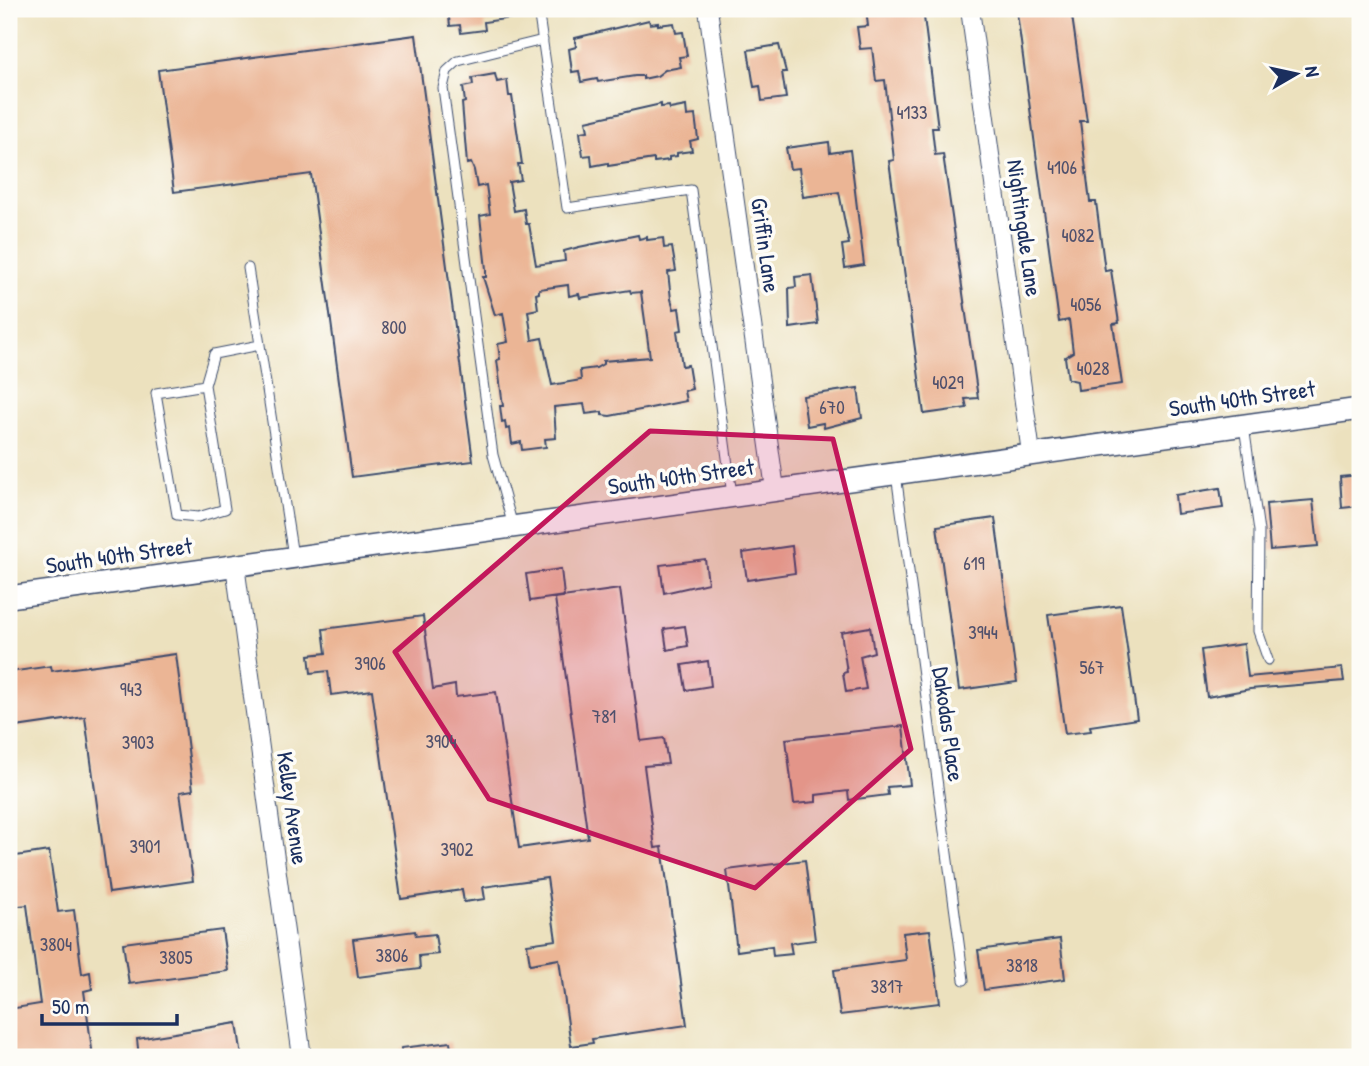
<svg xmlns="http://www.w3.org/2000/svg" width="1369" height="1066" viewBox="0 0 1369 1066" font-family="'Patrick Hand',sans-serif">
	<rect width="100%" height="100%" fill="#fdfcf7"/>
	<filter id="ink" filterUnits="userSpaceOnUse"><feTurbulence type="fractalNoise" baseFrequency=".0143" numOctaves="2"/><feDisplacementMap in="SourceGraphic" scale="14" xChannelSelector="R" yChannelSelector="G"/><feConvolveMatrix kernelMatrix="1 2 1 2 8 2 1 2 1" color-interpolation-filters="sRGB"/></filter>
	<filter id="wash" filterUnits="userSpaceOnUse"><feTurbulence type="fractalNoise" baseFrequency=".00686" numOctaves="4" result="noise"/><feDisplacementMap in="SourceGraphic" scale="28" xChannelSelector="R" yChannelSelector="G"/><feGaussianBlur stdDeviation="1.57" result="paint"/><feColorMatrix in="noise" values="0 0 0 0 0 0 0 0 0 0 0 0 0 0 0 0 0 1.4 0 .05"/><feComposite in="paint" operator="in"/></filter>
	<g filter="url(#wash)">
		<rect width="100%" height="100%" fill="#ece1be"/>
		<g id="blocks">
			<!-- building -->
			<path fill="#ebb595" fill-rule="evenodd" d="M448,9H518V17L484,22L485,30L461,33L460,25L450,26Z
				M866,9H923L938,128H932L935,155L943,154L978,398L965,399L967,408L924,414L889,161L894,160L885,80L876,81L872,48L860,49L857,27L868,26Z
				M1025,9H1071L1087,121H1080L1090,202H1096L1105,271L1111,270L1119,323L1113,324L1122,384L1078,390L1077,381L1068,379L1065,357L1073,352L1069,320L1059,322L1017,13L1026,12Z
				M649,20L650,24L658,23V25L674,23L676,33L683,32L687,56L679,57L681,67L665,70L657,76L643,79V76H635L598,82L597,79L581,82L579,71L572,72L569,49L576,47L575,38Z
				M416,35L473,461L352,477L311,174L174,192L158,70Z
				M779,45L786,72H782L786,98L762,101L760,86L754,87L748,50Z
				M495,74L497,82L507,80L509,96H512L522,164H518L521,180L509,182L514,211L524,209L526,224H529L536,265L565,261L564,251L579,247L638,235L639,239L647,237V240L663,238L664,248L672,247L676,271L668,272L671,299L674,309L679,308L682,330L677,331L682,366L688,365L692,389L684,391L686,401L610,416L602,415V412L586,414L584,404L554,407L556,438L545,439L546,447L522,450L521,442L512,444L510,428L506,429L505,421L502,422L500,406H503L497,360L500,359L498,344L508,342L503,313L495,315L483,277H486V269L480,216L490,214L486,185L477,187L474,170L471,163L467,164L462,103L465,102L463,87L473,85L472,78ZM568,285L569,296L579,294L580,298L630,290L631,293L641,292L650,357L603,361V364L596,368L580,370L581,380L552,385L542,338L532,340L528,311L538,309L536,294L539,293V289Z
				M661,104V107L669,106L670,109L686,106L687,116L695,115L698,139L690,141L692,151L677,153V156L669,157V160L654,162V159L608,166V163L592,166L591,155L583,156L580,132L588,131L586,121Z
				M829,142L830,153L850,150L864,265L845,268L842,245L849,244L839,192L803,197L799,168L790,169L786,148Z
				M812,275L818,324L790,328L789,288L796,287L795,277Z
				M858,388L862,418L824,428L823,423L807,426L803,396Z
				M1360,475V506L1342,508L1340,477Z
				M1220,488L1223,508L1177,514L1175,495Z
				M1313,500L1318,546L1270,550L1266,504Z
				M995,518L1017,682L959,690L937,526Z
				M792,546L795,573L747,580L743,553Z
				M705,559L708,583L664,593L660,565Z
				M561,569L564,596L530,601L526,574Z
				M620,589L641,741L664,738L668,764L644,766L655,848L662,847L687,1025L592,1039L593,1043L571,1046L559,959L530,964L527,944L556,940L547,878L483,887L485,899L464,902L462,890L401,899L372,690L331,695L328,671L311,673L309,655L326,653L323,629L423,616L433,689L455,685L456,697L496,692L519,848L588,838L555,598Z
				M1121,605L1137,719L1090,726L1091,731L1065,734L1048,615Z
				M685,626L688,646L667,650L664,629Z
				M870,627L874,652L860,656L866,689L846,692L843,673L847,672L841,632Z
				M1244,644L1248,677L1342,668L1344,681L1250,689L1207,697L1201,650Z
				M176,654L193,790L180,792L193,881L109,893L85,717L9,728V672L51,666L52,671Z
				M708,661L711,686L686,690L682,665Z
				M903,726L910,785L887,787L888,795L849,800L848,791L816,795V802L794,804L786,739Z
				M49,851L58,912L74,910L82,974L90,972L92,989L84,991L93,1057H9V1009L40,1004L27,905L9,907V857Z
				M805,860L815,940L790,943L792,954L773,956L772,946L737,951L727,870Z
				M222,930L228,971L129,984L123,943Z
				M930,930L940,1003L840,1015L834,970L906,960L903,933Z
				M415,931L416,936L435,934L438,954L419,956L420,969L358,977L353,939Z
				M1060,939L1065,979L984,990L978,950Z
				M237,1023L242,1057H139L137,1039Z
				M450,1042L452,1057H402L401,1048Z"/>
		</g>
	</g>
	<g filter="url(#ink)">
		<use href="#blocks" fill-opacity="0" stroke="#3a4a6c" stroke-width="2"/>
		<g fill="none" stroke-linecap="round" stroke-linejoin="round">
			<defs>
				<path id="service" d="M538,9L567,208L691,190L732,495
					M248,268L293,556
					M205,385L225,509L198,517L177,515L156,393L205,385L214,354L260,345
					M1244,426L1259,531L1258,631L1268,660
					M896,474L964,980
					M513,526L493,455L443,88L447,71L458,61L543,40"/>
				<path id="minor" d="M708,9L775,489
					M970,9L1031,453
					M235,565L302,1057"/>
				<path id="tertiary" d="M9,597L1360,409"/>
			</defs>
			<!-- service casing -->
			<use href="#service" stroke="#3a4a6c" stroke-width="11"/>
			<!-- minor casing -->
			<use href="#minor" stroke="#3a4a6c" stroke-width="20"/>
			<!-- tertiary casing -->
			<use href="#tertiary" stroke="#3a4a6c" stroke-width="24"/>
			<!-- service -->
			<use href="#service" stroke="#fff" stroke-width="9"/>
			<!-- minor -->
			<use href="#minor" stroke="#fff" stroke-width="18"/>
			<!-- tertiary -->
			<use href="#tertiary" stroke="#fff" stroke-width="21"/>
		</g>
	</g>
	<!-- marked area -->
	<path fill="#c2185b" fill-opacity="0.2" stroke="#c2185b" stroke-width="5" stroke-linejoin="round" d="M650,431L833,439L911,749L755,888L489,799L395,652Z"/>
	<g text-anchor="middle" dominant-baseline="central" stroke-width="7" stroke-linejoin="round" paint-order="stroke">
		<!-- number labels -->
		<g font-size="19" fill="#4f506c">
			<text x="912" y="112">4133</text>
			<text x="1062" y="167">4106</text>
			<text x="1078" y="235">4082</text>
			<text x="1086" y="304">4056</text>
			<text x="394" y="327">800</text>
			<text x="1093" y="368">4028</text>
			<text x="948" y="382">4029</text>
			<text x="832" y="407">670</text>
			<text x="974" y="563">619</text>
			<text x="983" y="632">3944</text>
			<text x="370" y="663">3906</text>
			<text x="1092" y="667">567</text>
			<text x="131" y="689">943</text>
			<text x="604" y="716">781</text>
			<text x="441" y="741">3904</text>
			<text x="138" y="742">3903</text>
			<text x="145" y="846">3901</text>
			<text x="457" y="849">3902</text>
			<text x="56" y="944">3804</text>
			<text x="392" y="955">3806</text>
			<text x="176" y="957">3805</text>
			<text x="1022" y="965">3818</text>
			<text x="887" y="986">3817</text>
		</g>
		<!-- street labels -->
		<g font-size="23" fill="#1b2f5e" stroke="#fdfcf7">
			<text transform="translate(1025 228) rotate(82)">Nightingale Lane</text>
			<text transform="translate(766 245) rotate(82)">Griffin Lane</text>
			<text transform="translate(1242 398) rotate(-8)">South 40th Street</text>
			<text transform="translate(681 476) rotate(-8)">South 40th Street</text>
			<text transform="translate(119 555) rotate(-8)">South 40th Street</text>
			<text transform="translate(949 724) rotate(82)">Dakodas Place</text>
			<text transform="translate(293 808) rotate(82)">Kelley Avenue</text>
		</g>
	</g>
	<!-- margin -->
	<rect width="1369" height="1066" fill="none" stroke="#fdfcf7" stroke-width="35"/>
	<!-- north arrow -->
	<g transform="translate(1296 74) rotate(81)" stroke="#fdfcf7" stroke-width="5" paint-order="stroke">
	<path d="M0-5L12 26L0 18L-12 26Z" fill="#1b2f5e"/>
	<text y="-10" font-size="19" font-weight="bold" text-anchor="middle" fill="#1b2f5e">N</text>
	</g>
	<!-- scale -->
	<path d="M42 1014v10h135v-10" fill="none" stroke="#1b2f5e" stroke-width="3.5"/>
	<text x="52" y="1014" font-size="21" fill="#1b2f5e" stroke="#fdfcf7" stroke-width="5" paint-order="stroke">50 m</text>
</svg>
